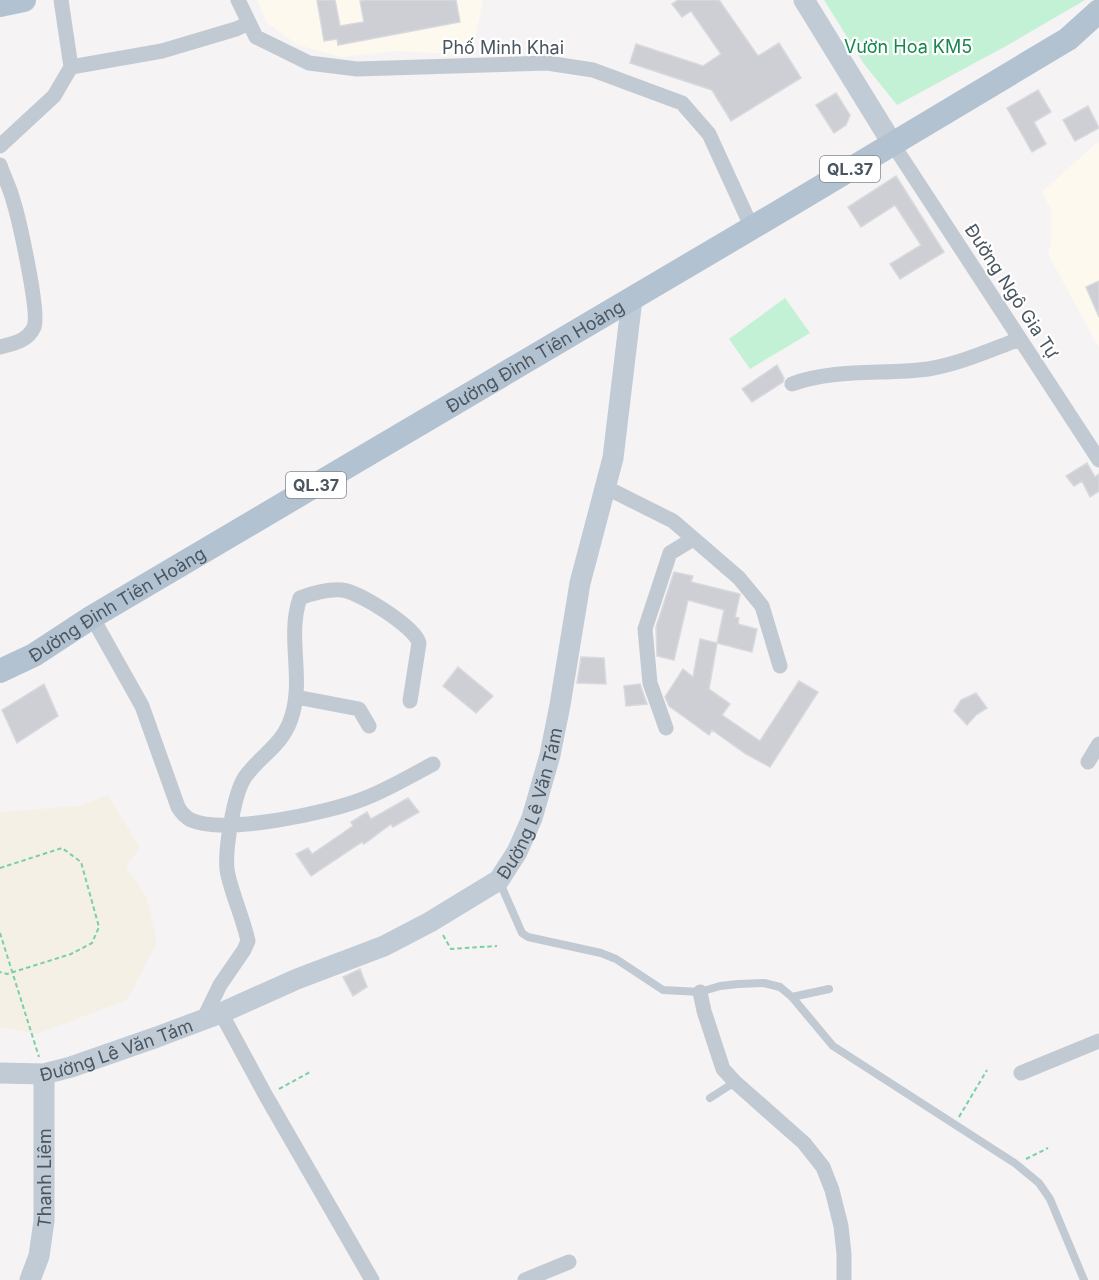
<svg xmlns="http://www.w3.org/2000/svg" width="1099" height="1280" viewBox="0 0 1099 1280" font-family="Inter,sans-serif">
	<rect width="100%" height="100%" fill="#f5f3f3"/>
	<!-- commercial -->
	<path fill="#fdf9ef" d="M257,0H483L472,55L397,51L341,57L298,45L267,23Z
		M1099,143V348L1048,254L1051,242V210L1042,192L1094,145Z"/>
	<!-- green -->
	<path fill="#c3f1d5" d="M824,0H1085L1008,45L897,105L864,64Z
		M785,298L810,333L750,369L729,339Z"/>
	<!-- sand -->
	<path fill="#f5f0e5" d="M108,795L140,848L126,866L147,898L157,942L127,1000L37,1034L0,1027V812L79,806Z"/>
	<!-- building -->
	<path fill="#cdcfd5" stroke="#d7d9de" stroke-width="1.5" d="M317,0H335L340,26L364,22L360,1L366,0H456L460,22L338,45L337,39L324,41Z
		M678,0H719L758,56L779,43L801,78L731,121L712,90L630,63L636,44L703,66L721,54L691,11L682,17L672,4Z
		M1038,90L1051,112L1034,122L1046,144L1032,152L1007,108Z
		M836,93L850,115L846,125L834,133L816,105Z
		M1088,106L1099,128L1075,141L1063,120Z
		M896,176L944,252L900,279L890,264L921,245L895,205L861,227L848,207Z
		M1099,281V317L1086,287Z
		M777,365L784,378L783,382L752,402L742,389Z
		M1087,463L1095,477L1099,474V491L1090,497L1082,481L1074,486L1066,476Z
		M674,572L693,576L691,582L740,594L735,617L739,618L738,624L757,629L752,652L717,643L724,610L688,600L674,660L657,656L656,627Z
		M700,639L717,643L709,689L730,704L722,715L760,741L799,681L818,692L770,767L746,754L712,730L709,735L669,706L665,697L683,669L693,677Z
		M581,657L604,658L606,684L577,683Z
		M458,667L493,696L476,713L443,686Z
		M44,684L58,716L17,743L2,710Z
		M640,684L647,704L626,706L624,686Z
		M976,693L987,708L976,715L967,725L954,711L961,700Z
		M408,798L419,812L393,827L391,824L364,844L362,842L311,876L296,854L308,848L312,854L353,826L351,822L367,812L371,819Z
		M360,969L367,987L353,996L343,977Z"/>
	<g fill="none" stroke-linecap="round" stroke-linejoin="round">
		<!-- path -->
		<path stroke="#7ad0a6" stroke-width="2" stroke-dasharray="4.5 3" stroke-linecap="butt" d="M0,868L62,848L81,862L99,927L92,943L71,954L7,974L0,972
			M0,933L39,1057
			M443,935L451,949L497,946
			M279,1089L310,1072
			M959,1117L987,1070
			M1026,1159L1048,1148"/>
		<!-- lane -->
		<path stroke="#c1cad2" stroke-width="8" d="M500,883L522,933L528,937L601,953L616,959L663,990L700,992L720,986L738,984L764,983L780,987L792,997L833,1046L1016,1164L1039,1183L1050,1199L1084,1280
			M792,997L829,989
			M710,1098L735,1082"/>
		<!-- street -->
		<path stroke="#c1cad2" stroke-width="15" d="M238,0L256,37L309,63L357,69L547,63L593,70L682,103L709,134L752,228
			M71,67L162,51L236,29L249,23
			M892,143L1099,460
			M0,146L54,96L71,67L61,0
			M0,165C4,177 10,188 13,200C19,219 40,313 34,327C28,341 13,344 0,347
			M792,384C836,368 883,375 928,369C960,364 990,350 1020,339
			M605,487L673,521L739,578L762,606L780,666
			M92,617L142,706L178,807C181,812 185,817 191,820C224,835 328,813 363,799C387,790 410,776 433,764
			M296,697L359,709L369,726
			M666,728L650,683L645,629L670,553L693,539
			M1088,762L1099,744
			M700,992L704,1011L723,1069L735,1082L804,1143L823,1167L832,1190L841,1226L844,1254V1280
			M221,1013L266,1096L372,1280
			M203,1020L220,985L244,950L248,941C243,918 233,897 228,875C223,856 234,793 245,777C262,753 285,745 293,712C303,675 287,635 300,598C313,593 327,589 342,590C359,592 414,626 419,643L410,701
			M1021,1073L1099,1041
			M525,1280L569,1262"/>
		<!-- secondary -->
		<g stroke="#c1cbd6" stroke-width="21">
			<path d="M804,0L892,143"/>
			<path id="s1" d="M0,1073L44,1074L71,1067L157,1037L221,1013L297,979L384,946L430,922L499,880L517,852L532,818L550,755L560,705L580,583L613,458L632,299"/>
			<path id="s2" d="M30,1280L39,1256L44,1221V1074"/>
		</g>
		<!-- primary -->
		<g stroke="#b3c2d1" stroke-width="24">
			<path d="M0,5L24,0"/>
			<path id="s3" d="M0,671L34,655L92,617L777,213L1068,39L1099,11"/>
		</g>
	</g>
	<g text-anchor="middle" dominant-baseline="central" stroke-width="4.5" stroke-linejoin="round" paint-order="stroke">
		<!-- shield labels -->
		<g fill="#fff" stroke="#808990" stroke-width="1.5">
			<rect x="820" y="156" width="60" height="26" rx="4.5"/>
			<rect x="286" y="472" width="60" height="26" rx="4.5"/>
		</g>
		<g font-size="16" font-weight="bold" fill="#4a5661">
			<text x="850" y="169">QL.37</text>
			<text x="316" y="485">QL.37</text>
		</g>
		<!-- park labels -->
		<g font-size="18" fill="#17864f" stroke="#fff">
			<text x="908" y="46">Vườn Hoa KM5</text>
		</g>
		<!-- street labels -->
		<g font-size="18" fill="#4a5661" stroke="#fff">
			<text x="503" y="47">Phố Minh Khai</text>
			<text transform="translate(1012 291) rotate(57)">Đường Ngô Gia Tự</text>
			<text stroke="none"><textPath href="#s3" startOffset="621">Đường Đinh Tiên Hoàng</textPath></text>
			<text stroke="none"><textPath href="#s3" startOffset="135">Đường Đinh Tiên Hoàng</textPath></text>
			<text stroke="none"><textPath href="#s1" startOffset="624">Đường Lê Văn Tám</textPath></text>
			<text stroke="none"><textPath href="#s1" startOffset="120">Đường Lê Văn Tám</textPath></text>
			<text stroke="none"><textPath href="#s2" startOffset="104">Thanh Liêm</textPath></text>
		</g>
	</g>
</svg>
